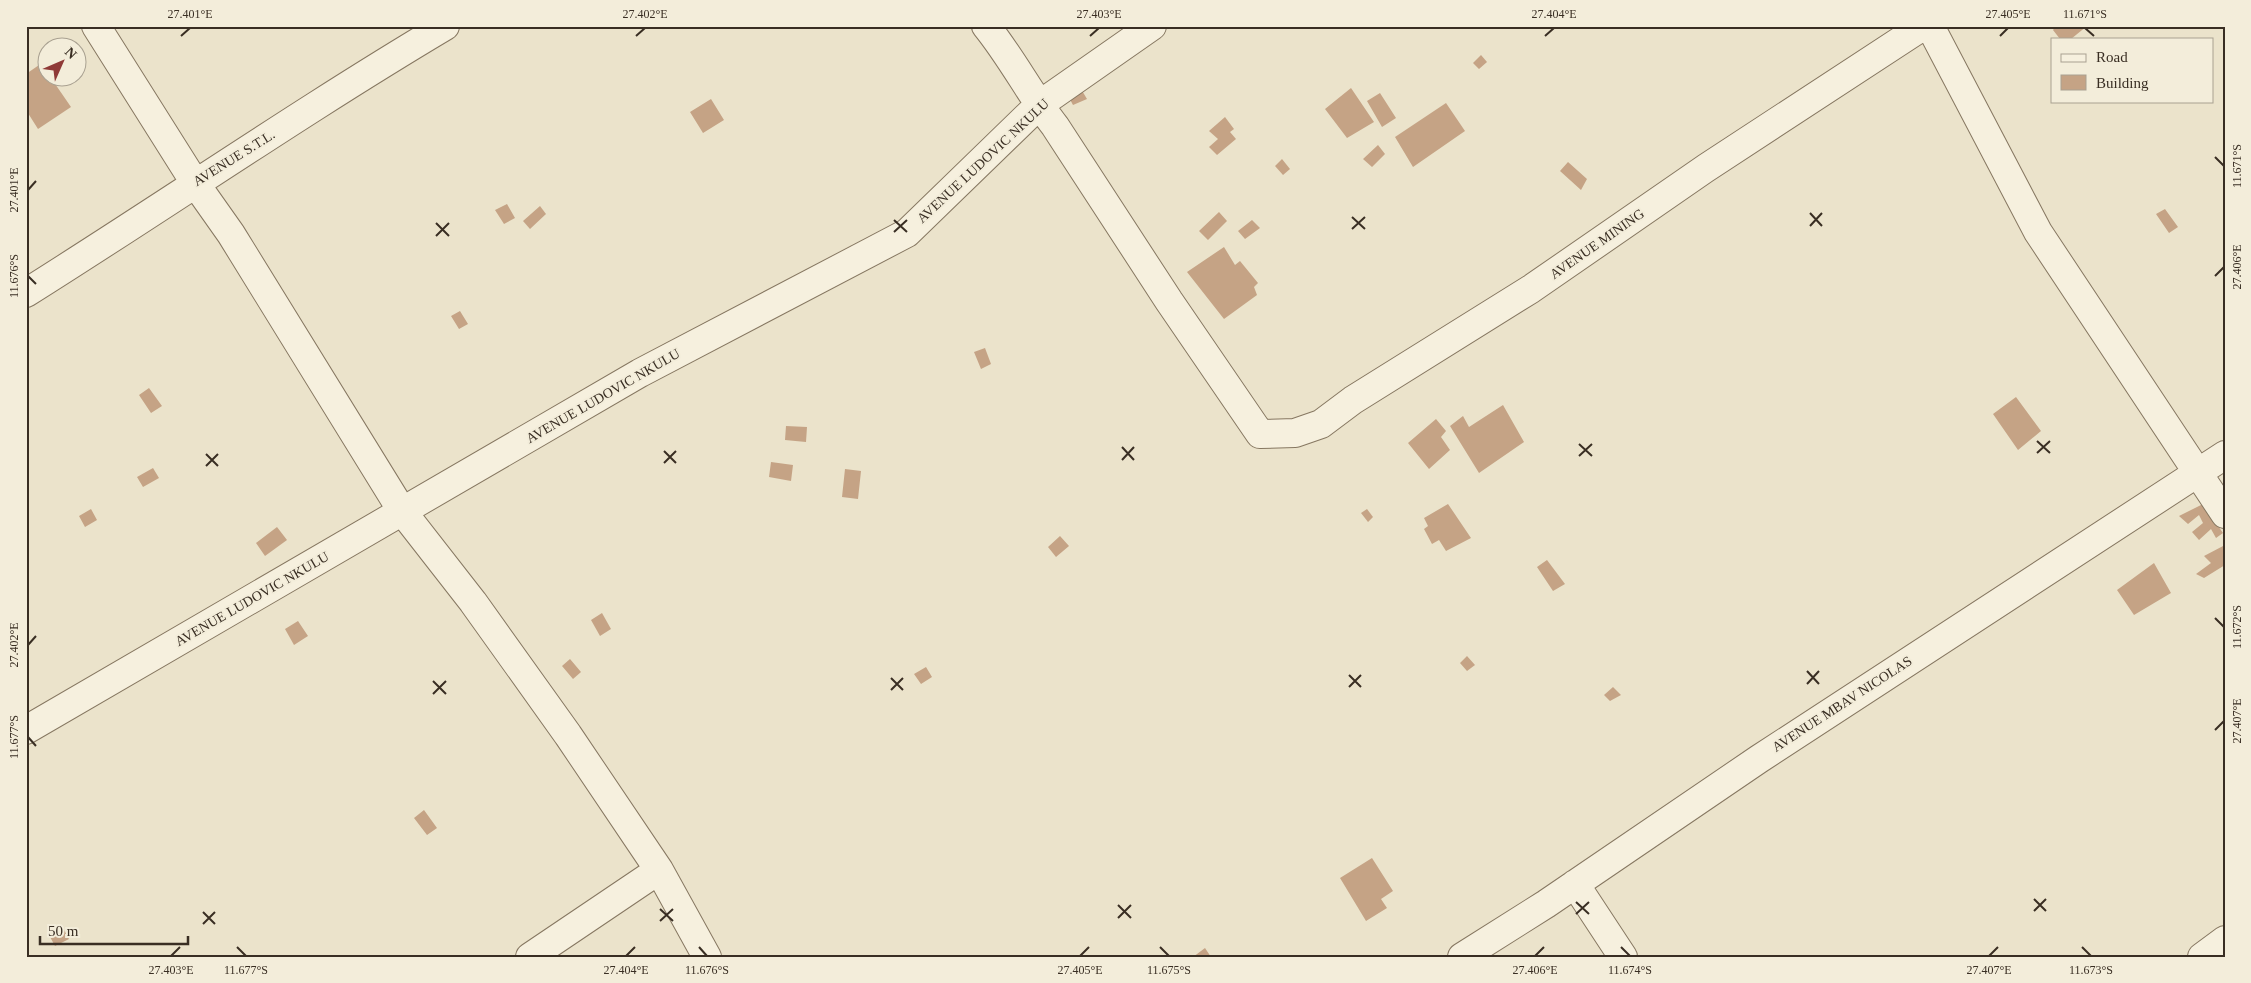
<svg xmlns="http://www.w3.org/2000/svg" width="2251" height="983" viewBox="0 0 2251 983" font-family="'Times New Roman',serif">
	<rect width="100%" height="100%" fill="#ebe3cb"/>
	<!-- building -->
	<path fill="#c5a385" d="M2056,26H2087L2071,39H2060L2053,30Z
		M1481,55L1487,62L1479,69L1473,63Z
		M42,63L48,72V78H51L71,107L38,129L26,110V74Z
		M1078,84L1087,99L1073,105L1065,90Z
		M1351,88L1374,122L1347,138L1325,109Z
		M1380,93L1396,118L1382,127L1367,101Z
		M711,99L724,120L703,133L690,112Z
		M1446,103L1465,131L1413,167L1395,137Z
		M1225,117L1234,129L1230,132L1236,139L1217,155L1209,147L1218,139L1209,131Z
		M1378,145L1385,154L1372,167L1363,159Z
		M1282,159L1290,169L1283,175L1275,166Z
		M1568,162L1587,179L1581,190L1560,171Z
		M507,204L515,218L504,224L495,210Z
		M540,206L546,214L530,229L523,221Z
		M2165,209L2178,227L2169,233L2156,214Z
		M1219,212L1227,221L1208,240L1199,231Z
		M1252,220L1260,228L1245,239L1238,231Z
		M1224,247L1235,265L1240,261L1258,283L1254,287L1257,295L1224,319L1187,272Z
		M460,311L468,324L459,329L451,316Z
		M985,348L991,364L981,369L974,352Z
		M149,388L162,406L151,413L139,395Z
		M2016,397L2041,431L2018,450L1993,414Z
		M1503,405L1524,442L1479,473L1450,426L1463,416L1469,427Z
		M1436,419L1446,431L1441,437L1450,450L1429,469L1408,443Z
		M786,426L807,427L806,442L785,440Z
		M771,462L793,465L791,481L769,477Z
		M153,468L159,478L143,487L137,477Z
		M845,469L861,471L858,499L842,497Z
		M1448,504L1471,538L1446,551L1439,540L1432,544L1424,529L1428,526L1424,518Z
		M2203,504L2223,533L2216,538L2211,529L2199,540L2192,532L2203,523L2199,515L2188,524L2179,516Z
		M91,509L97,520L85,527L79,516Z
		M1367,509L1373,517L1368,522L1361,513Z
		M277,527L287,540L265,556L256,543Z
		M1060,536L1069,546L1056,557L1048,547Z
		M2225,545V565L2204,578L2196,574L2211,563L2204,556Z
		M1547,560L1565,584L1553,591L1537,567Z
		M2154,563L2171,593L2134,615L2117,590Z
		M602,613L611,629L600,636L591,620Z
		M298,621L308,636L294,645L285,629Z
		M1467,656L1475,665L1467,671L1460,663Z
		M570,659L581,672L573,679L562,666Z
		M926,667L932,677L921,684L914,674Z
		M1613,687L1621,695L1610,701L1604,695Z
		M424,810L437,828L427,835L414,818Z
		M1372,858L1393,891L1381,899L1387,908L1366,921L1340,878Z
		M63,928L69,939L55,946L49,935Z
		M1205,948L1211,957H1193Z"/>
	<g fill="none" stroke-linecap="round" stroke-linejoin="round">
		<defs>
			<path id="minor" d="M96,26L195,183L231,234L402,511L473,602L568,735L659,870L707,957
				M986,26C1012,58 1030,94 1055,126L1169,301L1260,434L1295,433L1321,424L1353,400L1531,289L1706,168L1923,26
				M1930,26L2038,232L2225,514
				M26,293C166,205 302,111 445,26
				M26,730L640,373L907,233L1039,105L1152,26
				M1575,884L1623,957
				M530,957L659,870
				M1462,957L1546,904L1759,759L2225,455
				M2202,957L2225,940"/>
		</defs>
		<!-- minor casing -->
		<use href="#minor" stroke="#867761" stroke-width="30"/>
		<!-- minor -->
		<use href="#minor" stroke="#f6f0de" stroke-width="28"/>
	</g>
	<!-- ticks -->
	<path fill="none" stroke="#392e23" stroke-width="2" d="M2085,28L2094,36M181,36L190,28M636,36L645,28M1090,36L1099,28M1545,36L1554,28M2000,36L2008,28M2215,157L2224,166M28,190L36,181M1810,213L1822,226M1352,217L1365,229M894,220L907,232M436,223L449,236M1810,226L1822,213M1352,229L1365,217M894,232L907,220M436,236L449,223M28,276L36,284M2215,276L2224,267M2037,441L2050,453M1579,444L1592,456M1122,447L1134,460M664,451L676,463M2037,453L2050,441M206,454L218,466M1579,456L1592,444M1122,460L1134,447M664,463L676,451M206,466L218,454M2215,618L2224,627M28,645L36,636M1807,671L1819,684M1349,675L1361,687M891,678L903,690M433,681L446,694M1807,684L1819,671M1349,687L1361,675M891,690L903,678M433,694L446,681M2215,730L2224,721M28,737L36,746M2034,899L2046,911M1576,902L1589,914M1118,905L1131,918M660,909L673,921M2034,911L2046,899M203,912L215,924M1576,914L1589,902M1118,918L1131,905M660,921L673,909M203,924L215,912M237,947L246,956M699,947L707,956M1160,947L1169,956M1621,947L1630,956M2082,947L2091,956M171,956L180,947M626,956L635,947M1080,956L1089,947M1535,956L1544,947M1989,956L1998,947"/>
	<g text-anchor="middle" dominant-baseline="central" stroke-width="4" stroke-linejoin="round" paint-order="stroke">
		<!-- street labels -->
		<g font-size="14" fill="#392e23" stroke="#f3edda">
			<text transform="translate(234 158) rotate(-32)">AVENUE S.T.L.</text>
			<text transform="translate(983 161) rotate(-43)">AVENUE LUDOVIC NKULU</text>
			<text transform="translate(1597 244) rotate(-35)">AVENUE MINING</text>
			<text transform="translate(603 396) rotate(-30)">AVENUE LUDOVIC NKULU</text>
			<text transform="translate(252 599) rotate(-30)">AVENUE LUDOVIC NKULU</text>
			<text transform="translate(1842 704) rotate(-33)">AVENUE MBAV NICOLAS</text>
		</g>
	</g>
	<!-- border -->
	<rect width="2251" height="983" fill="none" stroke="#f3edda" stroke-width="55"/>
	<!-- legend -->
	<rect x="2051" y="38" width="162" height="65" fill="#f3edda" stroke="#a9a191"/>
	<rect x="2061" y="54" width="25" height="8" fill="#f6f0de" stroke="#a9a191"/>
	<text x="2096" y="62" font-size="15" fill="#392e23">Road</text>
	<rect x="2061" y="75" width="25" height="15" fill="#c5a385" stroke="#a9a191"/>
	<text x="2096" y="88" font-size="15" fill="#392e23">Building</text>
	<!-- north arrow -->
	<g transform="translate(62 62) rotate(45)"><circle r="24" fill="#f3edda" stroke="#a9a191"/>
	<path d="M0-4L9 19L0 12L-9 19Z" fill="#8f3a37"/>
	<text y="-8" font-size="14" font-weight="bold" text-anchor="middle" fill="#392e23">N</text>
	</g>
	<!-- scale -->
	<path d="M40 936v8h148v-8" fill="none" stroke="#392e23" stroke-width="2.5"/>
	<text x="48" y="936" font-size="15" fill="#392e23" stroke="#f3edda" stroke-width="4" paint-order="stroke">50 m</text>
	<rect x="28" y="28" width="2196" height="928" fill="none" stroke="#392e23" stroke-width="2"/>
	<g font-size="12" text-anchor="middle" fill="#392e23">
		<text x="190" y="18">27.401°E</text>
		<text x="645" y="18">27.402°E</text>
		<text x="1099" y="18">27.403°E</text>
		<text x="1554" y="18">27.404°E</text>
		<text x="2008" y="18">27.405°E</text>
		<text x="2085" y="18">11.671°S</text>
		<text transform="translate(2237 166) rotate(-90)" y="4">11.671°S</text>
		<text transform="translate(14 190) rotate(-90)" y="4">27.401°E</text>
		<text transform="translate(2237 267) rotate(-90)" y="4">27.406°E</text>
		<text transform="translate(14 276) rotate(-90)" y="4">11.676°S</text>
		<text transform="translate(2237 627) rotate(-90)" y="4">11.672°S</text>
		<text transform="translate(14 645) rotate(-90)" y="4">27.402°E</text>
		<text transform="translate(2237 721) rotate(-90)" y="4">27.407°E</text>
		<text transform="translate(14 737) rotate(-90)" y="4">11.677°S</text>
		<text x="171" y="974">27.403°E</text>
		<text x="246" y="974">11.677°S</text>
		<text x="626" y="974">27.404°E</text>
		<text x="707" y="974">11.676°S</text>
		<text x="1080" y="974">27.405°E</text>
		<text x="1169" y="974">11.675°S</text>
		<text x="1535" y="974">27.406°E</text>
		<text x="1630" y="974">11.674°S</text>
		<text x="1989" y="974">27.407°E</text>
		<text x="2091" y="974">11.673°S</text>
	</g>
</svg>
